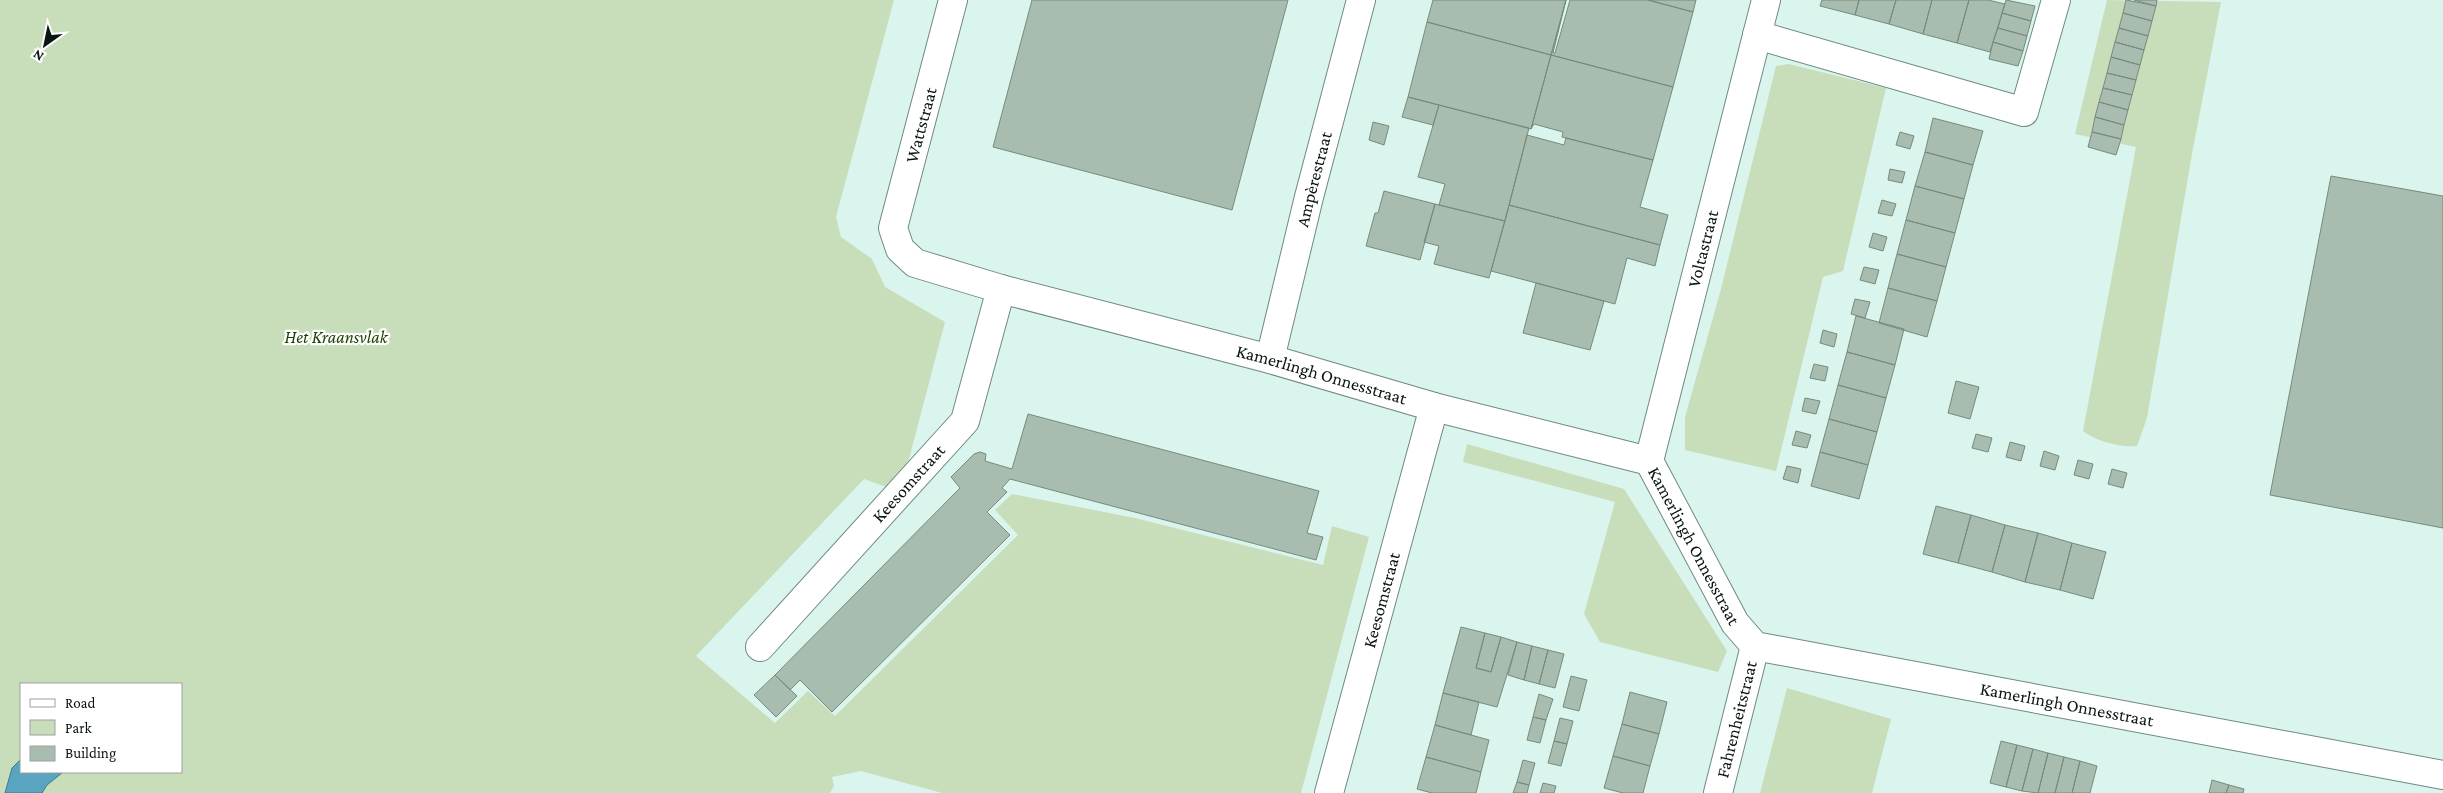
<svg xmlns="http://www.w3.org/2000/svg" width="2443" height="793" viewBox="0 0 2443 793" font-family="'Crimson Pro',serif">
	<rect width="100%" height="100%" fill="#d9f5ee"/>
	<!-- green -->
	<path fill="#c8debb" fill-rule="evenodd" d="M0,0H894L836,217L841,237L872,259L885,287L945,322L909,459L892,489L864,479L696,656L775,723L808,691L835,716L1018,535L995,510L1012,494L1135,518L1323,565L1332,526L1369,537L1301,793H942L861,771L832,777L834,786L830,793H0ZM21,684H181V772H21Z
		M2107,0L2221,2L2192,154L2147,418L2137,446C2120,448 2096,441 2083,431L2136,147L2075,134Z
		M1789,64L1886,88L1843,271L1823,277L1776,471L1685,450V417L1721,289L1776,66Z
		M1467,444L1624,489L1727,651L1718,672L1600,642L1584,614L1615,502L1463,462Z
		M1787,688L1891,719L1872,793H1760Z"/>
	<!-- water -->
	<path fill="#59a5c1" stroke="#417a8c" d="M21,759V772L62,773L47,785L42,793H5L12,768Z"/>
	<!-- building -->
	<path fill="#a8bdaf" stroke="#768b7d" d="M1032,0H1288L1232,210L993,147Z
		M1433,0H1566L1551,55L1427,22Z
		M1566,0L1553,53H1555L1570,0H1648L1693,12L1673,87L1551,55Z
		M1648,0H1696L1693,12Z
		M1822,0H1859L1855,15L1820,6Z
		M1859,0H1896L1889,24L1855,15Z
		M1896,0H1932L1923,34L1889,24Z
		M1932,0H1969L1957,43L1923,34Z
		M1969,0H1988L2005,4L1990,52L1957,43Z
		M2006,0L2035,6L2031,21L2002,13Z
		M2126,0L2156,6L2152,21L2123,13Z
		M2134,0H2157L2156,6Z
		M2002,13L2031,21L2027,36L1998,28Z
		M2123,13L2152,21L2148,36L2119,28Z
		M1427,22L1551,55L1531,129L1408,97Z
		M1998,28L2027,36L2023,51L1993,42Z
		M2119,28L2148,36L2144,50L2115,42Z
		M1993,42L2023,51L2018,66L1989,59Z
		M2115,42L2144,50L2140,65L2111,57Z
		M1551,55L1673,87L1653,160L1566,138L1562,137L1563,132L1534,124L1531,129Z
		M2111,57L2140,65L2136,80L2107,73Z
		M2107,73L2136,80L2132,95L2103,88Z
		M2103,88L2132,95L2128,110L2099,102Z
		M1408,97L1439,105L1433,125L1402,117Z
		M2099,102L2128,110L2124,125L2095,117Z
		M1439,105L1529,128L1505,221L1439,205L1445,184L1418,177Z
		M2095,117L2124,125L2121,139L2092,132Z
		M1933,118L1983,131L1973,165L1925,152Z
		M1373,122L1389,126L1384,145L1369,140Z
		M1900,132L1914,136L1910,149L1896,145Z
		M2092,132L2121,139L2116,155L2088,147Z
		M1527,135L1564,145L1566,138L1653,160L1640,207L1668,215L1660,245L1509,205Z
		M1925,152L1973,165L1964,199L1915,186Z
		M1890,169L1905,172L1902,183L1888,180Z
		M2331,176L2443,196V528L2270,495Z
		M1915,186L1964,199L1955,233L1906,220Z
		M1384,191L1435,204L1420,260L1366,246L1375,213H1378Z
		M1882,200L1896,204L1892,216L1878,213Z
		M1435,204L1505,221L1489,278L1434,264L1439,246L1424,242Z
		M1509,205L1660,245L1655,266L1627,258L1615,304L1491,271Z
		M1906,220L1955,233L1946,267L1897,254Z
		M1873,233L1887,237L1883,251L1869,247Z
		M1897,254L1946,267L1937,301L1888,288Z
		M1864,267L1879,270L1875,284L1860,280Z
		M1536,283L1604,301L1590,350L1523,333Z
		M1888,288L1937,301L1927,337L1879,323Z
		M1855,299L1870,302L1865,318L1851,314Z
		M1856,316L1904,329L1895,365L1847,352Z
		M1823,330L1837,334L1834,347L1820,343Z
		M1847,352L1895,365L1886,398L1838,385Z
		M1814,364L1828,367L1825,381L1810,378Z
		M1956,381L1979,387L1970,419L1948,413Z
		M1838,385L1886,398L1877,432L1829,419Z
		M1805,398L1820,401L1816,414L1802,411Z
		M1028,414L1319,491L1307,533L1323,537L1316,560L1010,479L1002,488L1007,492L987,512L1010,535L832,712L800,680L790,690L775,675L960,488L951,477L974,454L980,452L986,454L985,461L1012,469Z
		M1829,419L1877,432L1868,465L1820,452Z
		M1796,431L1811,435L1807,448L1792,445Z
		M1976,434L1992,438L1988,452L1972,448Z
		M2010,442L2025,446L2021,461L2006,457Z
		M2044,451L2059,456L2055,470L2040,466Z
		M1820,452L1868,465L1859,499L1811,486Z
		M2078,460L2093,464L2089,479L2074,475Z
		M1787,466L1801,469L1798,483L1783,479Z
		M2112,469L2127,473L2123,488L2108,484Z
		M1936,506L1971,515L1958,563L1923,554Z
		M1971,515L2005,525L1992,572L1958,563Z
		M2005,525L2038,533L2025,582L1992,572Z
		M2038,533L2072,543L2060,590L2025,582Z
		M2072,543L2106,552L2093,599L2060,590Z
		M1461,627L1485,633L1476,668L1488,671L1491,672L1501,637L1517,642L1497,707L1443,693Z
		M1485,633L1501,637L1491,672L1476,668Z
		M1517,642L1532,646L1524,680L1508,675Z
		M1532,646L1548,650L1539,684L1524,680Z
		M1548,650L1564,654L1555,688L1539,684Z
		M775,675L797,696L776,717L754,695Z
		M1571,676L1587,680L1579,711L1563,707Z
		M1630,692L1667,702L1659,734L1622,724Z
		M1443,693L1479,702L1471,735L1435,725Z
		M1539,694L1553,699L1546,720L1533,717Z
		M1533,717L1546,720L1540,743L1527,740Z
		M1560,718L1573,721L1567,744L1554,741Z
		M1622,724L1659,734L1650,766L1613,756Z
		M1435,725L1489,740L1481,772L1426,757Z
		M1554,741L1567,744L1561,766L1548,763Z
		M2001,741L2017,745L2006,787L1990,783Z
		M2017,745L2033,749L2022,791L2006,787Z
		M2033,749L2048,753L2038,793L2022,791Z
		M2048,753L2064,757L2055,793H2038Z
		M1613,756L1650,766L1643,793H1623L1604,788Z
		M1426,757L1481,772L1476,793H1432L1417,789Z
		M2064,757L2080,761L2072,793H2055Z
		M1523,760L1535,763L1529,785L1517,782Z
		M2080,761L2097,766L2090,793H2072Z
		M2212,780L2229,785L2226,793H2209Z
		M1517,782L1529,785L1527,793H1513Z
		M1543,783L1556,786L1554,793H1540Z
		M2229,785L2244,789L2243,793H2226Z"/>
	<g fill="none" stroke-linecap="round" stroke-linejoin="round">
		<defs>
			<g id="street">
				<path id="s1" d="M953,0L893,228L900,249L915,263L1001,289L1270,359L1434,407L1649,461L1735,623L1755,646L2443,775"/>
				<path d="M1757,35L2024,112L2056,0"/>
				<path id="s2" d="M1270,359L1309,197L1361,0"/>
				<path id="s3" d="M1649,461L1766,0"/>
				<path id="s4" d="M760,647L965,421L1001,289"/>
				<path id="s5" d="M1329,793L1434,407"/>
				<path id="s6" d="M1718,793L1755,646"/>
			</g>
		</defs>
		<!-- street casing -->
		<use href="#street" stroke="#6f8983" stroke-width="30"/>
		<!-- street -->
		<use href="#street" stroke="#fff" stroke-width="28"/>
	</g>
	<g text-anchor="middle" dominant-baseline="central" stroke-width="4.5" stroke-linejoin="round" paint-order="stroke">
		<!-- street labels -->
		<g font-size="18" fill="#0a1412" stroke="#fff">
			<text transform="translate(921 125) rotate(-75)">Wattstraat</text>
			<text stroke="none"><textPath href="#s2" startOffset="185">Ampèrestraat</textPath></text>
			<text stroke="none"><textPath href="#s3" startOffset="219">Voltastraat</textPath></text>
			<text stroke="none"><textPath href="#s1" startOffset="700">Kamerlingh Onnesstraat</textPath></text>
			<text stroke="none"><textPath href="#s4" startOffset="221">Keesomstraat</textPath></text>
			<text stroke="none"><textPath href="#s1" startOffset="1135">Kamerlingh Onnesstraat</textPath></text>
			<text stroke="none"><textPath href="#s5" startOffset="200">Keesomstraat</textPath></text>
			<text stroke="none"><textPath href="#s1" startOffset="1570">Kamerlingh Onnesstraat</textPath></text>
			<text stroke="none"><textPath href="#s6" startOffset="76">Fahrenheitstraat</textPath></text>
		</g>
		<!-- park labels -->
		<g font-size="18" font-style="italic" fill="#1f3e00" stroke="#fff">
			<text x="336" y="337">Het Kraansvlak</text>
		</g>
	</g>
	<!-- legend -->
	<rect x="20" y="683" width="162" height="90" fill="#ffffff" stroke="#9da1a0"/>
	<rect x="30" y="699" width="25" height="8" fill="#ffffff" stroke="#9da1a0"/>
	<text x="65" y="708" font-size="15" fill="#0a1412">Road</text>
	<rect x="30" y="720" width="25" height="15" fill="#c8debb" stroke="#9da1a0"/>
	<text x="65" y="733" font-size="15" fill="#0a1412">Park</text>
	<rect x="30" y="746" width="25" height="15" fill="#a8bdaf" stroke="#9da1a0"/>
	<text x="65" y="758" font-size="15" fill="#0a1412">Building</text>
	<!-- north arrow -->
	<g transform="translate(45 45) rotate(213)" stroke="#ffffff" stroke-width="4" paint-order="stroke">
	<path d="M0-4L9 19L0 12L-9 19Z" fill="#0a1412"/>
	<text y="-8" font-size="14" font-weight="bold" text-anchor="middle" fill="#0a1412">N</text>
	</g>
</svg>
